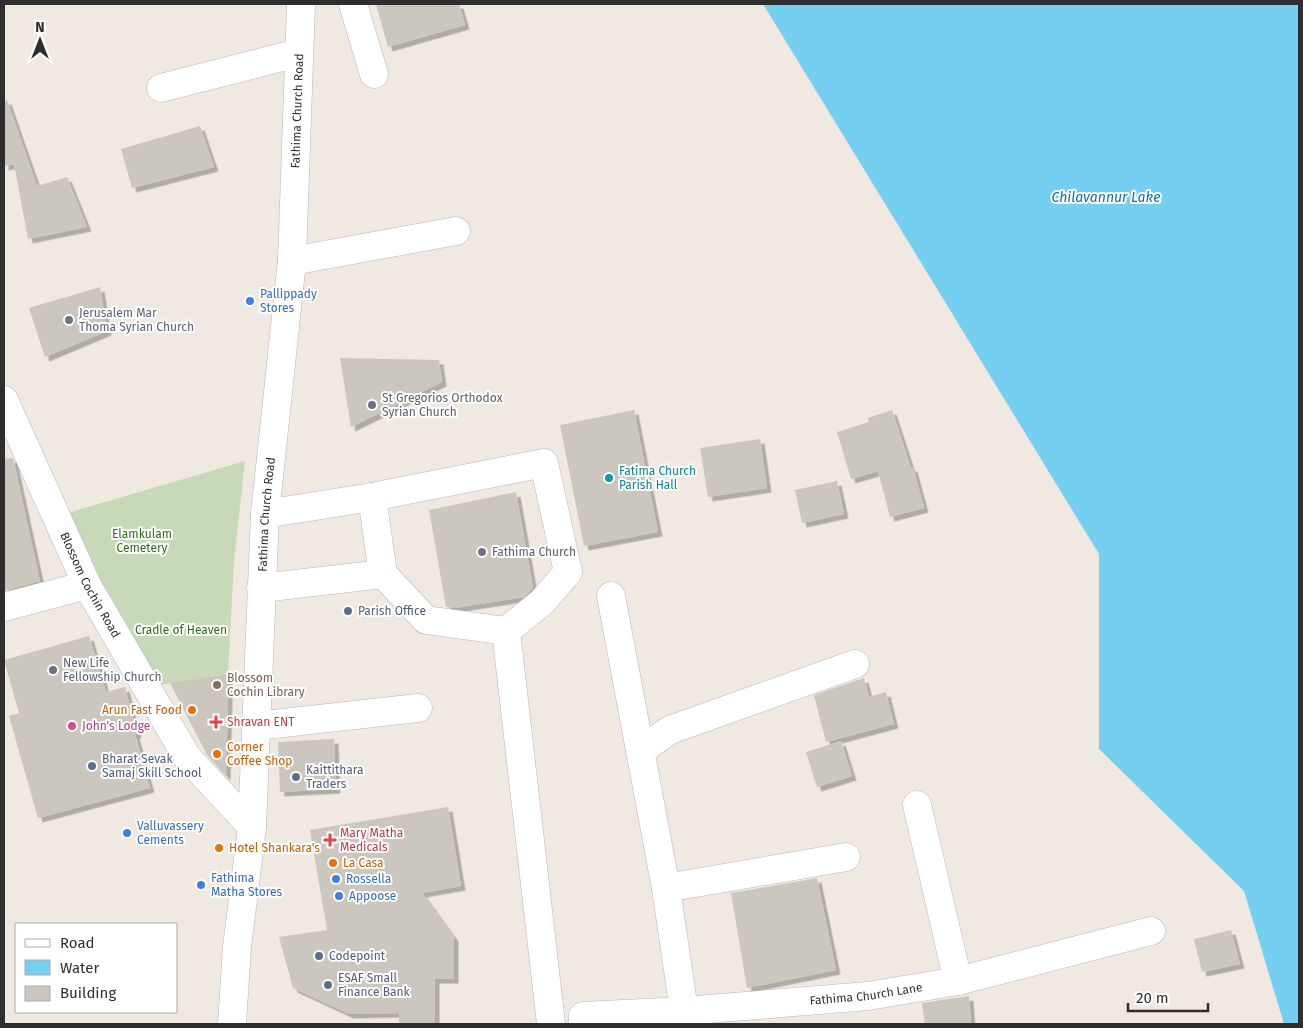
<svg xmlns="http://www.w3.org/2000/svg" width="1303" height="1028" viewBox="0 0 1303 1028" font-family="'Fira Sans',sans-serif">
	<defs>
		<filter id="shadow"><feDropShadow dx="4.5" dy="4.5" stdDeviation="0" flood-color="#0004"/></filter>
	</defs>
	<rect width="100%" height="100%" fill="#efe9e1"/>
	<!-- cemetery -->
	<path fill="#c8d9b8" d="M245,461L234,561L228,674L154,686L64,514Z"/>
	<!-- water -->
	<path fill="#75cff0" d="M763,4H1299V1024H1284L1244,891L1099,749V554Z"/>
	<!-- building -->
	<path fill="#cbc7bf" filter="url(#shadow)" d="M376,4H459L465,25L388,47Z
		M7,100L37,186L67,177L87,227L28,239L14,164L4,166V101Z
		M200,126L214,167L132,188L121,149Z
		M100,287L107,331L45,357L29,308Z
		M340,358L439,360L442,382L351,427Z
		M634,410L658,532L584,546L560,425Z
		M892,410L911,468L913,467L924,508L890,517L878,471L851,479L837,432L869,422L868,418Z
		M760,439L767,488L708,497L700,448Z
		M13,458L40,581L4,591V459Z
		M837,481L844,514L802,523L795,490Z
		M516,492L533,588L524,597L454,608L446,607L429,510Z
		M89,636L106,692L125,687L137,734H135L150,788L38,818L9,716L19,713L4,660Z
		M228,674V695L226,776L207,755L170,683Z
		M864,678L869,697L886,692L894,724L826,742L814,695Z
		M334,739L336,789L280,792L278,742Z
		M841,741L852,776L817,787L806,752Z
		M448,807L461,886L422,893L454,937V979H435V1024H399V1013L349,1014L293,988L279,937L327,930L310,830Z
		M817,878L836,970L747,988L731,893Z
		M1231,930L1240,964L1202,972L1194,939Z
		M969,996L971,1024H925L922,1003Z"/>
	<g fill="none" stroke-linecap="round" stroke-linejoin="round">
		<defs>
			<g id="minor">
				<path d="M353,4L374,74"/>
				<path d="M161,88L298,53"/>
				<path d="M292,261L456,231"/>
				<path id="s1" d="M4,400L87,585L187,757L252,827"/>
				<path d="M372,497L544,463L568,572L542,602L506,631L426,620L383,574"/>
				<path d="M261,588L383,574L372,497L265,514"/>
				<path d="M611,596L666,888L684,1011"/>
				<path d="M4,607L87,585"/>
				<path d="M506,631L551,1024"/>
				<path d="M256,726L418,708"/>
				<path d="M640,751L670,730L855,664"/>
				<path d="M917,805L958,981"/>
				<path d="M666,888L846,857"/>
				<path id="s2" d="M232,1024L237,947L252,827L265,514L292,261L301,4"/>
				<path id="s3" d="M583,1024V1016L684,1011L868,996L958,981L1151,931"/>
			</g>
		</defs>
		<!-- minor casing -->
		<use href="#minor" stroke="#b4b7c1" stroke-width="29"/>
		<!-- minor -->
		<use href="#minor" stroke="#fff" stroke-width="28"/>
	</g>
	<!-- markers -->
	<g fill="#3f7fe0" stroke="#fff" stroke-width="2">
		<circle cx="250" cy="301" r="5"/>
		<circle cx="127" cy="833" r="5"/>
		<circle cx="336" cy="879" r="5"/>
		<circle cx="201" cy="885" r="5"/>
		<circle cx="339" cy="896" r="5"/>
	</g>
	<g fill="#6b7280" stroke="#fff" stroke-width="2">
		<circle cx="69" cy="320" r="5"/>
		<circle cx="372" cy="405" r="5"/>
		<circle cx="482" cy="552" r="5"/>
		<circle cx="53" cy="670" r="5"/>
	</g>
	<circle fill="#0f9aa8" stroke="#fff" stroke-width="2" cx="609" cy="478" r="5"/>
	<g fill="#5c6f8a" stroke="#fff" stroke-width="2">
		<circle cx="348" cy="611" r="5"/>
		<circle cx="92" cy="766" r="5"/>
		<circle cx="296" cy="777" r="5"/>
		<circle cx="319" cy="956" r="5"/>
		<circle cx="328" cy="985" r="5"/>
	</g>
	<circle fill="#8d6e63" stroke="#fff" stroke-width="2" cx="217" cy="685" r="5"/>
	<g fill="#e8710a" stroke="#fff" stroke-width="2">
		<circle cx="192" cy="710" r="5"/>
		<circle cx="217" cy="754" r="5"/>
		<circle cx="219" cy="848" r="5"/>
		<circle cx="333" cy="863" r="5"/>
	</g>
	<g fill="#e0444e" stroke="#fff" stroke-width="2">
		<path d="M213.5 714.5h5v5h5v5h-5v5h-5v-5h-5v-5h5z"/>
		<path d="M327.5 832.5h5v5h5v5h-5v5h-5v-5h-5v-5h5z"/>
	</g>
	<circle fill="#d1479c" stroke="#fff" stroke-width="2" cx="72" cy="726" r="5"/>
	<g text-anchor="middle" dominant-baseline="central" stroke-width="4" stroke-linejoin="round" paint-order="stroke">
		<!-- street labels -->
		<g font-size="12" fill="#2e2e2e" stroke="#fff">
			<text stroke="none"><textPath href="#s2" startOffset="916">Fathima Church Road</textPath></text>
			<text stroke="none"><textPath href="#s2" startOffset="511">Fathima Church Road</textPath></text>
			<text stroke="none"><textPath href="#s1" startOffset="204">Blossom Cochin Road</textPath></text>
			<text stroke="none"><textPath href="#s3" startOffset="292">Fathima Church Lane</textPath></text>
		</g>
		<!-- shop labels -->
		<g font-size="12" fill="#366cbe" stroke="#fff" text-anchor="start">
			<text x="260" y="294">Pallippady<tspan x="260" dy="14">Stores</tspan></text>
			<text x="137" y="826">Valluvassery<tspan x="137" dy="14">Cements</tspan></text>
			<text x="211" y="878">Fathima<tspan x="211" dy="14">Matha Stores</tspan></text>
			<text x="346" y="879">Rossella</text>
			<text x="349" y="896">Appoose</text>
		</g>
		<!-- worship labels -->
		<g font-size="12" fill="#5b616d" stroke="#fff" text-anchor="start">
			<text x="79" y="313">Jerusalem Mar<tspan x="79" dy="14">Thoma Syrian Church</tspan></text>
			<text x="382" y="398">St Gregorios Orthodox<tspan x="382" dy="14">Syrian Church</tspan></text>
			<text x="492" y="552">Fathima Church</text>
			<text x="63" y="663">New Life<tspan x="63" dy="14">Fellowship Church</tspan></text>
		</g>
		<!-- culture labels -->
		<g font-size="12" fill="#0d838f" stroke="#fff" text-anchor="start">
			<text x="619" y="471">Fatima Church<tspan x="619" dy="14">Parish Hall</tspan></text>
		</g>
		<!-- park labels -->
		<g font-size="12" fill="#2c6e1b" stroke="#fff">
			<text x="142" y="534">Elamkulam<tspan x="142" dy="14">Cemetery</tspan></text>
			<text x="181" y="630">Cradle of Heaven</text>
		</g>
		<!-- service labels -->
		<g font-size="12" fill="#4e5e75" stroke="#fff" text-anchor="start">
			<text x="358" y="611">Parish Office</text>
			<text x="102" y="759">Bharat Sevak<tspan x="102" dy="14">Samaj Skill School</tspan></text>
			<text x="306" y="770">Kaittithara<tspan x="306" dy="14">Traders</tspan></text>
			<text x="329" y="956">Codepoint</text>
			<text x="338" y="978">ESAF Small<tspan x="338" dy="14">Finance Bank</tspan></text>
		</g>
		<!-- education labels -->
		<g font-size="12" fill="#785e54" stroke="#fff" text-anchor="start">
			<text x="227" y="678">Blossom<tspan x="227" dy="14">Cochin Library</tspan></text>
		</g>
		<!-- food labels -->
		<g font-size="12" fill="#c56008" stroke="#fff" text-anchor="start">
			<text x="182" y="710" text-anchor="end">Arun Fast Food</text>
			<text x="227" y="747">Corner<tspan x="227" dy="14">Coffee Shop</tspan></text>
			<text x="229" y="848">Hotel Shankara's</text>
			<text x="343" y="863">La Casa</text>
		</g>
		<!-- health labels -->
		<g font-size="12" fill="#be3a42" stroke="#fff" text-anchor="start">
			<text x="227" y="722">Shravan ENT</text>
			<text x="340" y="833">Mary Matha<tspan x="340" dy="14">Medicals</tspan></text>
		</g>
		<!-- hotel labels -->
		<g font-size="12" fill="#b23c85" stroke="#fff" text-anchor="start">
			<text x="82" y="726">John's Lodge</text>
		</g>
		<!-- water labels -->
		<g font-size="14" font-style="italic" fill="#0d6fa3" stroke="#fff">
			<text x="1106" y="197">Chilavannur Lake</text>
		</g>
	</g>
	<!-- border -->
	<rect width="1303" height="1028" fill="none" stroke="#2e2e2e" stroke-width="10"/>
	<!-- legend -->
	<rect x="15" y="923" width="162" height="90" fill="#ffffff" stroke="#ababab"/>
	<rect x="25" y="939" width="25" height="8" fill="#ffffff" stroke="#ababab"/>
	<text x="60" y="948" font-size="15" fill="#2e2e2e">Road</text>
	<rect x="25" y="960" width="25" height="15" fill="#75cff0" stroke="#ababab"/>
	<text x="60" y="973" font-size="15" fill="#2e2e2e">Water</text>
	<rect x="25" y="986" width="25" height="15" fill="#cbc7bf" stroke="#ababab"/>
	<text x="60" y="998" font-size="15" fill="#2e2e2e">Building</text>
	<!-- north arrow -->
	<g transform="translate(40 40)" stroke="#ffffff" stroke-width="4" paint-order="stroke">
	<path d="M0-4L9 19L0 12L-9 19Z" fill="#2e2e2e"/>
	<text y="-8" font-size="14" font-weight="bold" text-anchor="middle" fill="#2e2e2e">N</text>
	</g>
	<!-- scale -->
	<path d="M1128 1003v8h80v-8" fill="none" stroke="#2e2e2e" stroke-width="2.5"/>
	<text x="1136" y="1003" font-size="15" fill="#2e2e2e" stroke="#ffffff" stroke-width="4" paint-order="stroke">20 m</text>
</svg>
